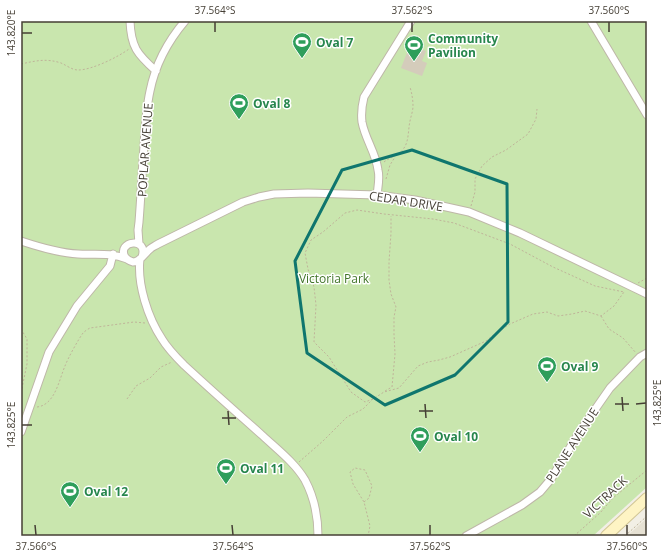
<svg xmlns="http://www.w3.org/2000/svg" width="668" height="557" viewBox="0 0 668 557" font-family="'Open Sans',sans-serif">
	<rect width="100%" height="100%" fill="#f2efe5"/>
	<!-- residential -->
	<path fill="#e6e1d3" d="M647,518V536H627Z"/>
	<!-- green -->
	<path fill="#c9e6ae" d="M21,21H647V487L593,536H21Z"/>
	<!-- building -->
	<path fill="#d4ccbb" d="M417,48L426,51L422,61L427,63L422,76L401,68L408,50L415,53Z"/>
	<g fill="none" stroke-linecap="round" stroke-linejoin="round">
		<defs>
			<path id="minor" d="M130,21C131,47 137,54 156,71
				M591,21L647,115
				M377,195C378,186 380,178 378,170C376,153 365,139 362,122C361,114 362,105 364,97L411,21
				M21,241C39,247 58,253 78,254C94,255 111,252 127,259
				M139,244L138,230L139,222C141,197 142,171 144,146C145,128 146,109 150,91C155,66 168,41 185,21
				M142,257C149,236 116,241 125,257C127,260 130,261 133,262C140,262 145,253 150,249C152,247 155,246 158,244L243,202L259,197L274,194L308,193L377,195L415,200L469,212L520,233L647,294
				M140,259C137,284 148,318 162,339C168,349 176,357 184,365C210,389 237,413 263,436C278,450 295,463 305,480C314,497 318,517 318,536
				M21,432L49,352L77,306L110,266L113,254
				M466,536L522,505L540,492L551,479L580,431L610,388L640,357L647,353"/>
			<path id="secondary" d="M606,536L647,498"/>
		</defs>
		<!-- minor casing -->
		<use href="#minor" stroke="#beb7a8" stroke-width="9"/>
		<!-- secondary casing -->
		<use href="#secondary" stroke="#d2c695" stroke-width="12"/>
		<!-- path -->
		<path stroke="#bfb499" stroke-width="1" stroke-dasharray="2 2" stroke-linecap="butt" d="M21,64C35,61 46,58 61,63C66,65 72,70 78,70C92,70 118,57 129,49
			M384,162C390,157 399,156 404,148C409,141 408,130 410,121C411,116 413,111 413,106C413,100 412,94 410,87
			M386,179L390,165L395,157
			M471,206L475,192V179L482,166L492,157L506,150L528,134L536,119L537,109
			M638,283L647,278
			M601,316L609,329L623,338L636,353
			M21,329L27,339V364L21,393
			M385,391L392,387L395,354L394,334V317L396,307L391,294L389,280V262L391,233V216
			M127,399L136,386L150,378L161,367L172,362
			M373,399L365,402L351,392L329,357L314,342L316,305L314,287L308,269L305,253L311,240L323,232L345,213L357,210L384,214L433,219L454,223L510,244L553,267L595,286L624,292
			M37,407C55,405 59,380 65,366C68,358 78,340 83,333C85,331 88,329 90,328L134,322L145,323
			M299,462L323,441L347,417L363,409L373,399L384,392L399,388L418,366L428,362L439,360L450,357L486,341L496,333L510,324L533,314L547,312L558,316L572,314L585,311L601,316L614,306L624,292L625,291
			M364,502L369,498L372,486L365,470L355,468L350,472L353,484L364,502L370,526L368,536
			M574,536L600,513L613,498L647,470
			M625,536L647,516"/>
		<!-- minor -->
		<use href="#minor" stroke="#fff" stroke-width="7"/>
		<!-- secondary -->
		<use href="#secondary" stroke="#fef4c4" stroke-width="10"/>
	</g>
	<!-- marked area -->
	<path fill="none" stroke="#0f766e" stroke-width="3" stroke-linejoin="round" d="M412,150L507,184L508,322L455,375L385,405L307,353L295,261L342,170Z"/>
	<!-- ticks -->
	<path fill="none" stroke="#453f35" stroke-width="1.5" d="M215,22V32M412,22V32M609,22V32M22,33H32M622,397L623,411M425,404L426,418M615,404H629M636,404L646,403M228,411L229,425M419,411H433M222,418H236M22,425H32M35,525L36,535M232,525L233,535M430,525V535M627,525V535"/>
	<!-- icons -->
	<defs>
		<symbol id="stadium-pin" viewBox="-11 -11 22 30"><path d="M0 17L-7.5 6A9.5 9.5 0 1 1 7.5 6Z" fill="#2e9e5b" stroke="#fff"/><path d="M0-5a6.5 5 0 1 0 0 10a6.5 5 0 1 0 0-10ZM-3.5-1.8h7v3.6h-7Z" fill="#fff"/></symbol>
	</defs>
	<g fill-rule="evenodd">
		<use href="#stadium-pin" x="291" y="31" width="22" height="30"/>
		<use href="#stadium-pin" x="403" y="34" width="22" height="30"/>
		<use href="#stadium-pin" x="228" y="92" width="22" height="30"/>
		<use href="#stadium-pin" x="536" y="355" width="22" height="30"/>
		<use href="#stadium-pin" x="409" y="425" width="22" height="30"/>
		<use href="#stadium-pin" x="215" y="457" width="22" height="30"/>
		<use href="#stadium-pin" x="59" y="480" width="22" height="30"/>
	</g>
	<g text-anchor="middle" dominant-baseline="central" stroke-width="3" stroke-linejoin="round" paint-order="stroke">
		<!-- leisure labels -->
		<g font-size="12" font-weight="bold" fill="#27864d" stroke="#fff" text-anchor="start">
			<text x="428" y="38">Community<tspan x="428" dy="14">Pavilion</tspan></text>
			<text x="316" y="42">Oval 7</text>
			<text x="253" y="103">Oval 8</text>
			<text x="561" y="366">Oval 9</text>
			<text x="434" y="436">Oval 10</text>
			<text x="240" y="468">Oval 11</text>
			<text x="84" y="491">Oval 12</text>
		</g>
		<!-- street labels -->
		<g font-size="12" fill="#453f35" stroke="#fff">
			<text transform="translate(145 150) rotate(-86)">POPLAR AVENUE</text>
			<text transform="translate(406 201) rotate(9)">CEDAR DRIVE</text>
			<text transform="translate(572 445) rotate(-57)">PLANE AVENUE</text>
			<text transform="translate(605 497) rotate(-43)">VICTRACK</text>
		</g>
		<!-- park labels -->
		<g font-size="12" fill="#417529" stroke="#fff">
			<text x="334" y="278">Victoria Park</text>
		</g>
	</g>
	<!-- border -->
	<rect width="668" height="557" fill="none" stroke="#ffffff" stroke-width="44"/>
	<rect x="22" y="22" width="624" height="513" fill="none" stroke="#453f35" stroke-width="1.5"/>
	<g font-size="10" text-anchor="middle" fill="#453f35">
		<text x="215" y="14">37.564°S</text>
		<text x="412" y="14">37.562°S</text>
		<text x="609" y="14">37.560°S</text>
		<text transform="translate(11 33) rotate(-90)" y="4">143.820°E</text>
		<text transform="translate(657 403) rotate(-90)" y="4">143.825°E</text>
		<text transform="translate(11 425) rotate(-90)" y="4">143.825°E</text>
		<text x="36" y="550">37.566°S</text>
		<text x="233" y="550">37.564°S</text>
		<text x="430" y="550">37.562°S</text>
		<text x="627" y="550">37.560°S</text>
	</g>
</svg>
